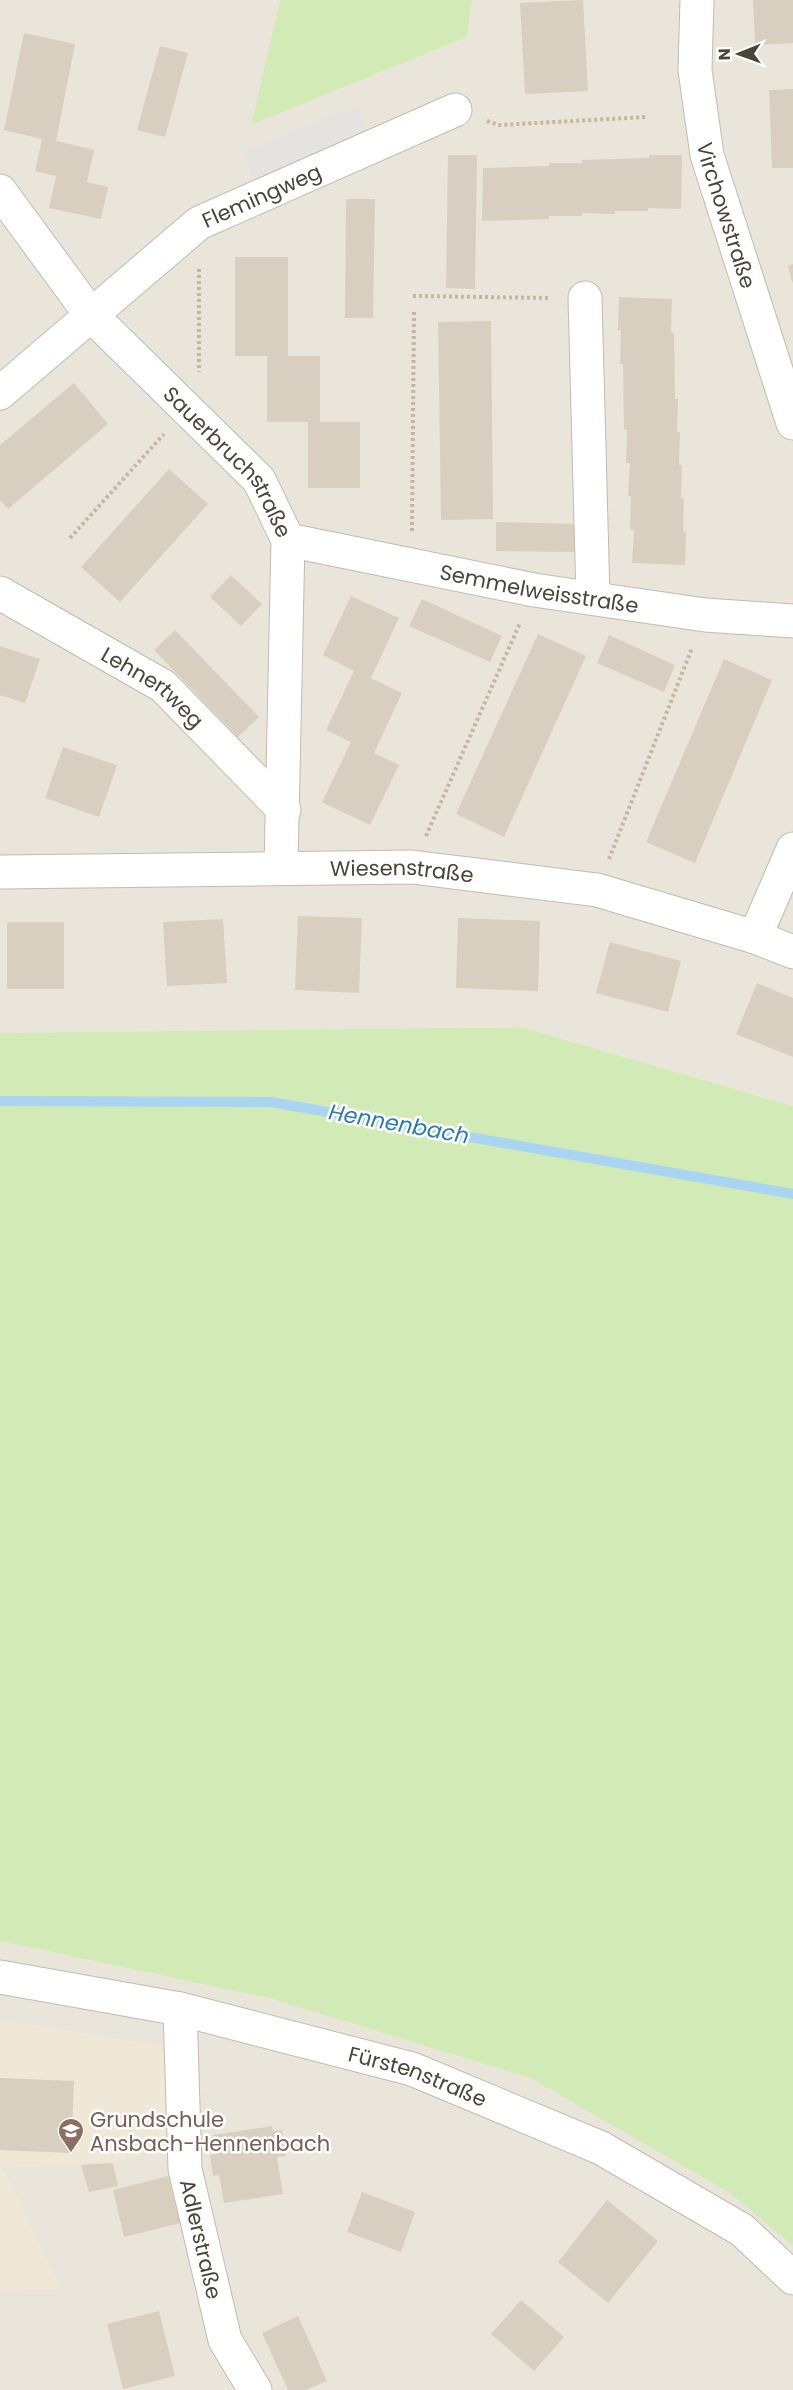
<svg xmlns="http://www.w3.org/2000/svg" width="793" height="2390" viewBox="0 0 793 2390" font-family="Poppins,sans-serif">
	<rect width="100%" height="100%" fill="#f6f3ec"/>
	<!-- residential -->
	<path fill="#eae5da" d="M0,0H280L251,125L467,37L472,0H793V1106L521,1027L0,1033Z
		M0,1941L272,1999L530,2078L730,2193L793,2246V2390H0Z"/>
	<!-- education -->
	<path fill="#efe8d6" d="M0,2020L162,2046L171,2145L113,2162L3,2168L61,2289L0,2290Z"/>
	<!-- green -->
	<path fill="#d2eab5" d="M280,0H472L467,37L251,125Z
		M521,1027L793,1106V2246L730,2193L530,2078L272,1999L0,1941V1033Z"/>
	<!-- parking -->
	<path fill="#e5e3e0" d="M356,105L367,131L253,178L243,152Z"/>
	<g fill="none" stroke-linecap="round" stroke-linejoin="round">
		<!-- stream -->
		<path stroke="#a9d4f2" stroke-width="10" d="M0,1101L271,1102L793,1194"/>
	</g>
	<!-- building -->
	<path fill="#d8cfc1" d="M583,0L588,91L525,94L520,3Z
		M753,0H793V43L755,45Z
		M24,33L75,44L56,141L94,150L87,182L108,187L101,219L49,208L56,176L35,171L42,139L4,130Z
		M160,46L188,53L165,137L137,130Z
		M793,89V168H772L769,90Z
		M448,155H477L475,289L446,288Z
		M649,155H682L681,209L648,208V211H615V214L582,213V216H549V219L482,221L483,168L549,166V163H582V160L649,158Z
		M346,199H375L373,318H345Z
		M235,257H288V356H320V422H360V488H308V422H267V356H235Z
		M793,264V282H792L788,266Z
		M619,297L672,299L671,332L674,333L675,399H678L677,432H680L679,465H682L681,498H684L683,531L686,532L685,565L632,563L634,530L630,529L631,496H628L630,463H626L627,430H624L623,364H620L621,330H618Z
		M491,321L493,519L441,520L438,322Z
		M74,383L108,424L8,509L0,500V445Z
		M169,469L208,504L120,602L81,567Z
		M496,522L581,524V552L496,551Z
		M231,575L262,604L241,626L210,597Z
		M351,596L399,618L371,678L402,693L374,753L399,765L370,825L322,802L351,742L326,730L354,671L323,655Z
		M422,599L502,636L490,662L409,626Z
		M175,630L259,717L238,737L154,650Z
		M538,634L586,656L504,837L456,814Z
		M609,635L675,665L664,692L597,663Z
		M0,646L40,659L25,703L0,695Z
		M724,659L772,680L695,863L646,842Z
		M63,747L117,765L99,817L45,798Z
		M298,916L362,918L359,993L295,990Z
		M458,918L540,921L538,991L456,988Z
		M223,919L227,983L167,986L163,922Z
		M7,922H64V989H7Z
		M610,942L681,961L668,1012L596,993Z
		M757,983L793,998V1057L736,1034Z
		M0,2078L74,2081L71,2153L0,2150Z
		M272,2126L273,2131L282,2130L286,2156L277,2157L283,2194L224,2203L219,2175L213,2176L210,2155L216,2154L213,2135Z
		M113,2163L118,2186L89,2192L81,2165Z
		M168,2176L180,2223L124,2237L113,2190Z
		M362,2192L415,2212L401,2252L347,2232Z
		M607,2200L658,2241L608,2303L558,2262Z
		M521,2300L564,2337L534,2371L491,2334Z
		M159,2311L175,2376L123,2389L107,2324Z
		M298,2316L327,2381L306,2390H288L262,2333Z"/>
	<g fill="none" stroke-linecap="round" stroke-linejoin="round">
		<defs>
			<g id="minor">
				<path id="s1" d="M697,0L695,70L707,155L793,423"/>
				<path id="s2" d="M0,191L91,315L259,480L288,540L281,867"/>
				<path d="M585,298L593,598"/>
				<path id="s3" d="M0,393L199,223L455,110"/>
				<path id="s4" d="M288,540L534,590L705,615L793,621"/>
				<path id="s5" d="M0,593L163,686L284,810"/>
				<path id="s6" d="M0,872L412,867L597,890L755,937L793,952"/>
				<path d="M755,937L793,849"/>
				<path id="s7" d="M0,1977L180,2009L412,2069L601,2148L742,2230L793,2278"/>
				<path id="s8" d="M180,2009L185,2169L225,2340L255,2390"/>
			</g>
		</defs>
		<!-- minor casing -->
		<use href="#minor" stroke="#c2bbae" stroke-width="35"/>
		<!-- path -->
		<path stroke="#c4b79f" stroke-width="4" stroke-dasharray="3 3" stroke-linecap="butt" d="M487,121L499,125L646,117
			M199,269V372
			M413,296L551,298
			M412,531L414,309
			M70,538L164,434
			M426,836L520,623
			M609,859L692,648"/>
		<!-- minor -->
		<use href="#minor" stroke="#fff" stroke-width="33"/>
	</g>
	<!-- icons -->
	<defs>
		<symbol id="school-pin" viewBox="-11 -11 22 30"><path d="M0 17L-7.5 6A9.5 9.5 0 1 1 7.5 6Z" fill="#8d6e63" stroke="#fff"/><path d="M0-5L7-2L0 1L-7-2ZM-4 1L0 2.5L4 1V4Q0 6-4 4Z" fill="#fff"/></symbol>
	</defs>
	<g fill-rule="evenodd">
		<use href="#school-pin" x="56" y="2116" width="30" height="40"/>
	</g>
	<g text-anchor="middle" dominant-baseline="central" stroke-width="5" stroke-linejoin="round" paint-order="stroke">
		<!-- street labels -->
		<g font-size="21" fill="#4b4439" stroke="#fff">
			<text stroke="none"><textPath href="#s3" startOffset="330">Flemingweg</textPath></text>
			<text stroke="none"><textPath href="#s1" startOffset="219">Virchowstraße</textPath></text>
			<text stroke="none"><textPath href="#s2" startOffset="356">Sauerbruchstraße</textPath></text>
			<text stroke="none"><textPath href="#s4" startOffset="256">Semmelweisstraße</textPath></text>
			<text stroke="none"><textPath href="#s5" startOffset="180">Lehnertweg</textPath></text>
			<text stroke="none"><textPath href="#s6" startOffset="402">Wiesenstraße</textPath></text>
			<text stroke="none"><textPath href="#s7" startOffset="430">Fürstenstraße</textPath></text>
			<text stroke="none"><textPath href="#s8" startOffset="232">Adlerstraße</textPath></text>
		</g>
		<!-- education labels -->
		<g font-size="21" fill="#785e54" stroke="#fff" text-anchor="start">
			<text x="90" y="2119">Grundschule<tspan x="90" dy="24">Ansbach-Hennenbach</tspan></text>
		</g>
		<!-- water labels -->
		<g font-size="22" font-style="italic" fill="#2e7ab2" stroke="#fff">
			<text transform="translate(399 1124) rotate(10)">Hennenbach</text>
		</g>
	</g>
	<!-- north arrow -->
	<g transform="translate(739 54) rotate(269)" stroke="#ffffff" stroke-width="4.5" paint-order="stroke">
	<path d="M0-4.5L10 22L0 15L-10 22Z" fill="#4b4439"/>
	<text y="-9" font-size="16" font-weight="bold" text-anchor="middle" fill="#4b4439">N</text>
	</g>
</svg>
